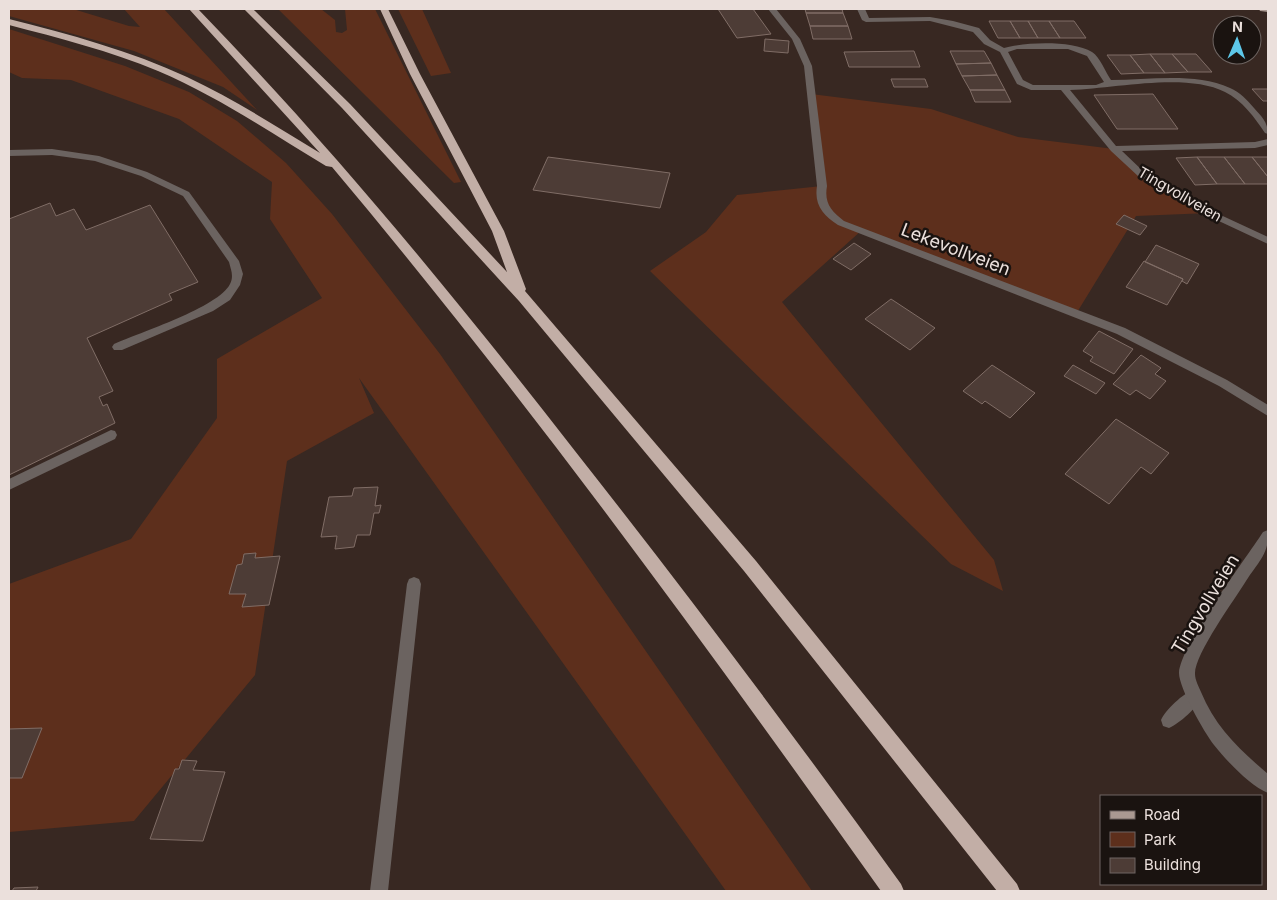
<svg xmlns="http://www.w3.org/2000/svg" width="1277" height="900" viewBox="0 0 1277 900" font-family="Inter,sans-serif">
	<rect width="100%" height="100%" fill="#382822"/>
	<!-- green -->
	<path fill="#5d2f1c" d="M9,9H73L129,26L140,27L124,9H164L257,110L223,87L134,51L9,16Z
		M278,9H321L335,20L336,32L342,33L347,30L345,9H375L461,182L454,183Z
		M398,9H422L451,73L431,76Z
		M9,29L125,66L189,92L237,121L286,163L332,214L440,354L812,891H726L359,378L374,413L287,461L255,675L134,821L9,832V584L131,539L217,418V359L322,298L270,219L272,182L179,119L71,80L22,78L9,72Z
		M811,94L931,109L1018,137L1114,149L1141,174L1209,213L1136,216L1076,314L862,230L782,302L994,560L1003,591L951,564L650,271L706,232L737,195L822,186Z"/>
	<!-- building -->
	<path fill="#4d3c36" stroke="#806d66" d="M718,9H753L771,34L737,38Z
		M805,9H842L843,13H806Z
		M806,13H843L848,26H810Z
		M989,21H1010L1020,38H998Z
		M1010,21H1028L1038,38H1020Z
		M1028,21H1049L1060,38H1038Z
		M1049,21H1074L1086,38H1060Z
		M810,26H848L852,39H813Z
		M765,39L789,41L788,53L764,51Z
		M914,51L920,67H849L844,52Z
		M950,51H984L991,63L956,64Z
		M1150,54L1165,73H1144L1130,55Z
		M1150,54H1172L1188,72L1165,73Z
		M1172,54H1196L1212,72H1188Z
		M1107,55H1130L1144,73L1121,74Z
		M991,63L997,75L962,76L956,64Z
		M997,75L1005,90H970L962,76Z
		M891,79H925L928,87H894Z
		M1252,89H1268V101H1263Z
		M970,90H1005L1011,102H975Z
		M1153,94L1178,129H1117L1094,95Z
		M548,157L670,173L660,208L533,190Z
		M1197,157H1224L1245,184H1217Z
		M1197,157L1217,184L1195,185L1176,158Z
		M1224,157H1252L1268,177V184H1245Z
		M1252,157H1268V177Z
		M50,203L56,216L74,209L86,230L150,205L198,282L169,294L172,300L87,338L113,391L99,397L103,406L107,404L115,423L9,475V219Z
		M1124,215L1147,226L1140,235L1116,224Z
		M854,243L871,254L851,270L833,259Z
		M1156,245L1199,264L1187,284L1182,281L1183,279L1145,262Z
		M1144,261L1183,279L1167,305L1126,287Z
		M891,299L935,328L910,350L865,319Z
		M1099,331L1133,349L1114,374L1090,361L1093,357L1083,351Z
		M1141,355L1161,368L1155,374L1166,381L1150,399L1136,390L1130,395L1113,384Z
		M992,365L1035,393L1010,418L985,401L982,404L963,391Z
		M1073,365L1105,383L1096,394L1064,376Z
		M1116,419L1169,453L1151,474L1141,467L1109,504L1065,474Z
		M378,487L375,506L381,505L379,513H374L370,535H357L354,547L335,549L337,536L321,537L329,497L352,496L354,488Z
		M256,553L255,558L280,556L269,605L242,607L246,594H229L237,565L242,564L244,554Z
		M42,728L22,778H9V729Z
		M182,760L197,761L193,770L225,772L203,841L150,839L175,769H179Z
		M38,887L36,891H12L14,888Z"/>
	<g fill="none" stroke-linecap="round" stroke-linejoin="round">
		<!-- lane -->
		<path fill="#6b6360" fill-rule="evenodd" d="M52,149L99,156L147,172L189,192L239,261L243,274L240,285L230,300L213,311L122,350H114L112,347L114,344C139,333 219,307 230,284C234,276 231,270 229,262L183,196L141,176L95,161L52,155L9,156V150Z
			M111,430L115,431L117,435L115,439L9,490V479Z
			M414,577L419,579L421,584L388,891H370L407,584L409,579Z
			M1194,689L1199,692L1202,697C1197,708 1180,723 1169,728L1163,726L1161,720C1166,709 1183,694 1194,689Z"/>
		<!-- street -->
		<path fill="#6b6360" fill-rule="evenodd" d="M768,9H776L800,39L812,66L827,186C824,203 831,211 844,221L1125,328L1227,380L1268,405V416L1219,386L1117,334L838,225C823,215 814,205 817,186L804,66L792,39Z
			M857,9H865L869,18L930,17L953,21L979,28L990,40L1004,48C1025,42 1072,40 1092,52C1100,57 1106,73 1111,80C1149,80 1195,72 1230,88C1240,92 1247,100 1254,108C1261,116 1268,122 1268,134L1265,133C1255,118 1242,100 1225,92C1185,72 1114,89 1070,90L1116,146L1255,142L1268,139V145L1255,148L1122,151L1144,172L1212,211L1268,237V244L1206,215L1138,176L1111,151L1061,90H1031L1017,84L1000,52L984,44L973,32L930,21L866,22L862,20ZM1017,49H1068L1087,56L1104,82L1096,85H1033L1023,80L1008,52Z
			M1268,530C1270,553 1258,562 1246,581C1235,599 1194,655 1195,674C1195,680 1199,687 1201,692C1215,727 1241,751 1268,774V793C1250,786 1226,760 1214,745C1204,732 1179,688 1179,673C1181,644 1245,560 1263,532Z"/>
		<!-- primary -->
		<path fill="#aa9992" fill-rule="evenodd" d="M1259,9H1268V12L1260,11Z"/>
		<!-- highway -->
		<path fill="#c2aea6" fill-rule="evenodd" d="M189,9H198C333,148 456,298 575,451C687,593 795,737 901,884L904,891H881C706,645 527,399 332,167L326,166C271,133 217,96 158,71C110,51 59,38 9,25V19C69,34 131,51 187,77C234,99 277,127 320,153Z
			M244,9H253L350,104L507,272L492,231L410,74L380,9H388L420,74L504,231L526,289L525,291L756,561L1017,884L1020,891H997L744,571L519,301L342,108Z"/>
	</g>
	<g text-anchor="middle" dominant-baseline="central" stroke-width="5" stroke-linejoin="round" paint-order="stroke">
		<!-- far-street labels -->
		<g font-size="15" fill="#ebe0dc" stroke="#1a1310">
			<text transform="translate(1180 194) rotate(30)">Tingvollveien</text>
		</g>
		<!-- street labels -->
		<g font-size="18" fill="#ebe0dc" stroke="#1a1310">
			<text transform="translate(956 249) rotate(21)">Lekevollveien</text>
			<text transform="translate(1205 604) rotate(-59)">Tingvollveien</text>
		</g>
	</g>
	<!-- border -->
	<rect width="1277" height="900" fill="none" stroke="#ebe0dc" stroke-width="20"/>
	<!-- legend -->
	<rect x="1100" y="795" width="162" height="90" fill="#1a1310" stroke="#6e6562"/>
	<rect x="1110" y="811" width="25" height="8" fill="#aa9992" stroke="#6e6562"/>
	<text x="1144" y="820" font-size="15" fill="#ebe0dc">Road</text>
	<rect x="1110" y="832" width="25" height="15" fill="#5d2f1c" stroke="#6e6562"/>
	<text x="1144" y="845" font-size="15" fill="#ebe0dc">Park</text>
	<rect x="1110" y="858" width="25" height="15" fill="#4d3c36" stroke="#6e6562"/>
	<text x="1144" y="870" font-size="15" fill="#ebe0dc">Building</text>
	<!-- north arrow -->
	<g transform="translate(1237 40) rotate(2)"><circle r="24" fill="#1a1310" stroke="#6e6562"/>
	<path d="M0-4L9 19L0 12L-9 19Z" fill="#5dc7e8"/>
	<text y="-8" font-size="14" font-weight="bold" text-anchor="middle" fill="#ebe0dc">N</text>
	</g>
</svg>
